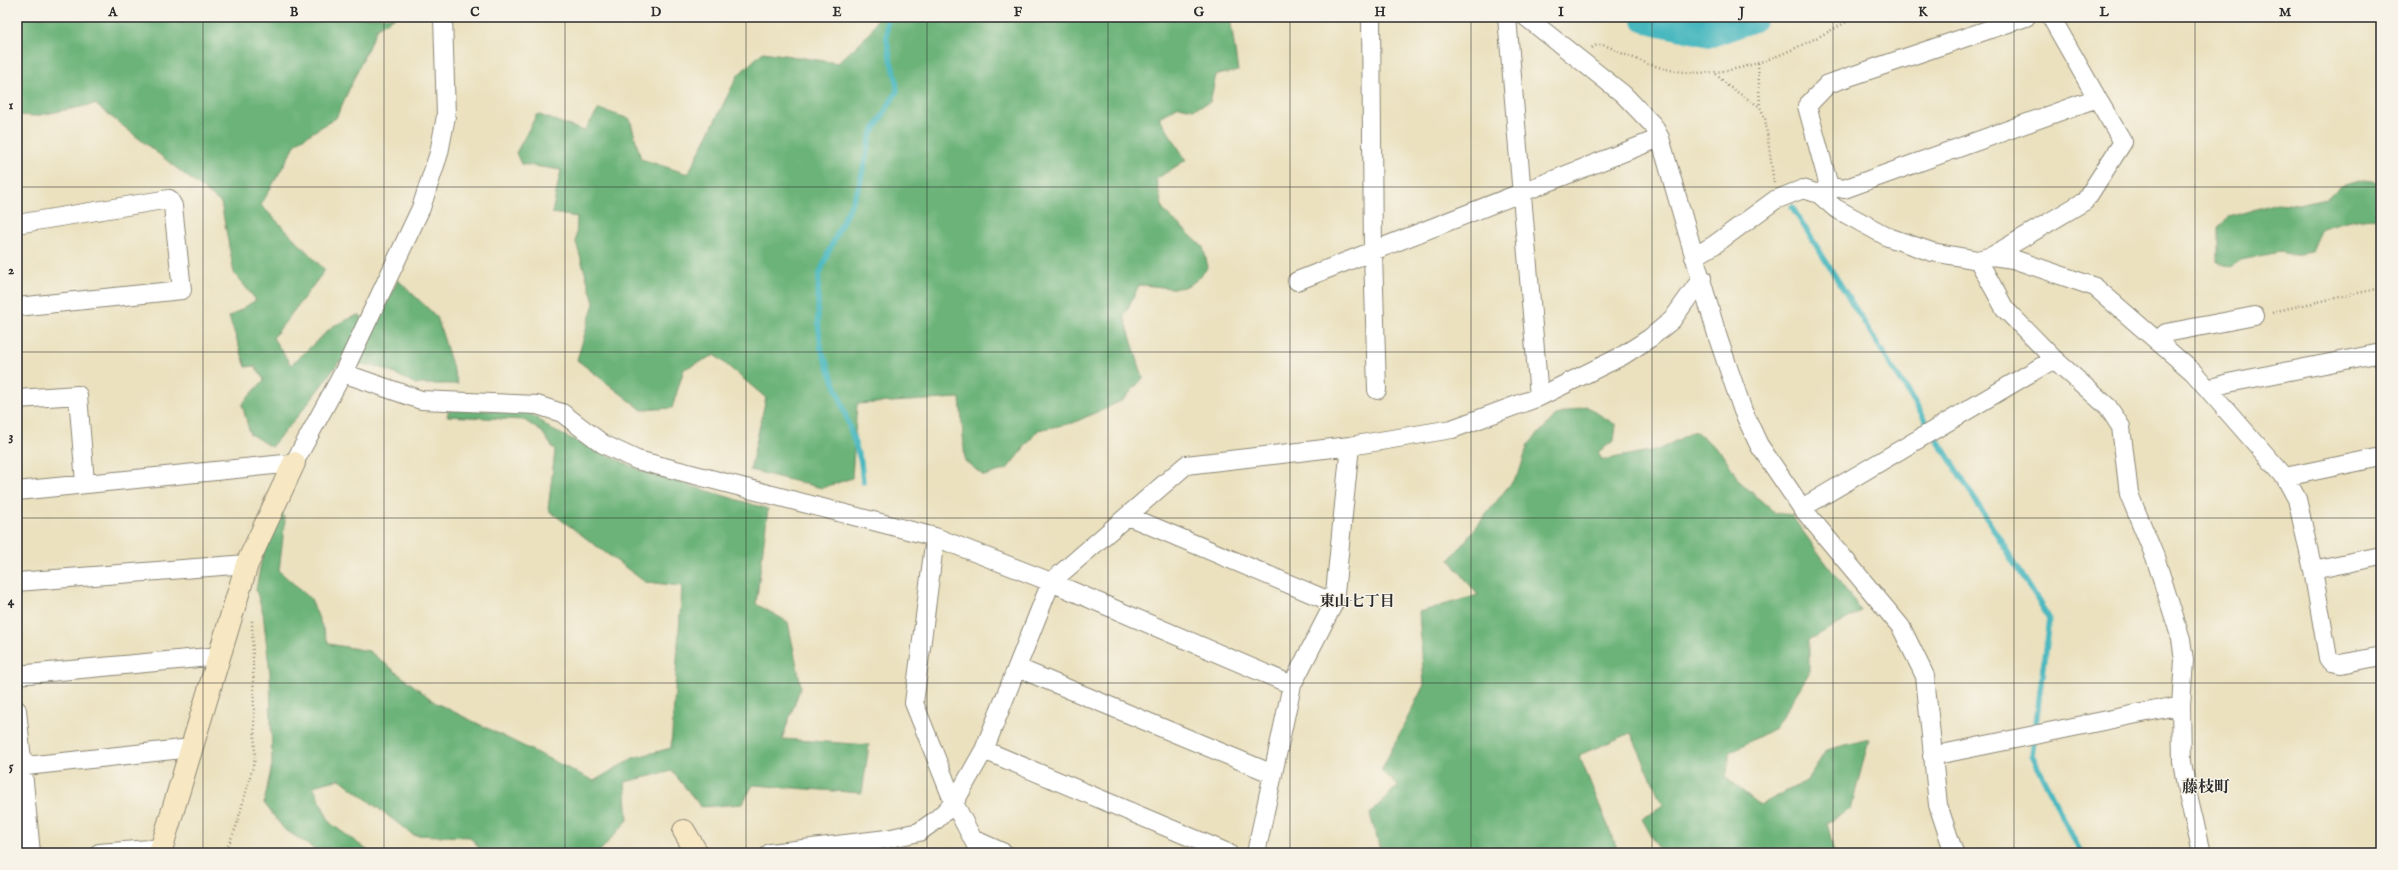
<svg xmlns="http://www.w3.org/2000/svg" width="2398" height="870" viewBox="0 0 2398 870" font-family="'IM FELL English','Noto Serif JP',serif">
	<rect width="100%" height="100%" fill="#f7f3e8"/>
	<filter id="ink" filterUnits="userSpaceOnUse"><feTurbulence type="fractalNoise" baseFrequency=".025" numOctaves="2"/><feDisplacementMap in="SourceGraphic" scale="8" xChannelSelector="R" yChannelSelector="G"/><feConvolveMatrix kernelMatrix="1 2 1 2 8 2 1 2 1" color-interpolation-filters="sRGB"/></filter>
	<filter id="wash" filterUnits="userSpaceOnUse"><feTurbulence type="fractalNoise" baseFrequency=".012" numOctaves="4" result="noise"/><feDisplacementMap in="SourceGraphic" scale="16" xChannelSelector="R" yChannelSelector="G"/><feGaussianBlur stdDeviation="0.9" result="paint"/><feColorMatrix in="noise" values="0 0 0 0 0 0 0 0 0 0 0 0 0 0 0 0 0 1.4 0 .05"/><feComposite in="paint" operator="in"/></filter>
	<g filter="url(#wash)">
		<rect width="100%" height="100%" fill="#ebe1bf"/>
		<!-- forest -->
		<path fill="#6cb379" stroke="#4c6f52" d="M17,17H395L377,28L336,118L297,142L261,205L325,270L273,338L291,365L333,326L358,315L377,324L398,280L437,317L458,384H416L380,367L340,361L298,416L271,447L250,434L242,404L264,380L255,366L246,367L229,317L256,300L234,273L221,203L95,104L35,116L17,115Z
			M878,17H1230L1238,71L1216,75L1210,102L1193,109L1179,106L1159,117L1186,160L1156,179L1163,210L1203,247L1208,267C1185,298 1173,286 1139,285L1124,316L1143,378L1123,400L1073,423L1038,430L1007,469L984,476L965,461L960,398L857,404L852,478L822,488L750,470L766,398L715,355L684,369L672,408L642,410L577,360L594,303L576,242L577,217L552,213L561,170L521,164L516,153L537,114L584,131L599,109L630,119L641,159L688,174L738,75L763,52L838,63L870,33Z
			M2363,180L2381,182V218C2362,215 2340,223 2322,228L2312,252L2292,255L2280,252L2240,260L2232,268L2218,262V226L2229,217L2277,203L2298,205L2327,199L2340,186Z
			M1586,406L1616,425L1614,441L1598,452L1602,460L1660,449L1695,431L1723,454L1739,481L1775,513L1791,515L1861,611L1809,640V673L1775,728L1730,752L1726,778L1760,805L1808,780L1826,750L1869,739L1851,809L1827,822L1834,853H1661L1642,819L1663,805L1631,733L1579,755L1619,853H1381L1370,814L1398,785L1381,771L1424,685L1419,612L1478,595L1450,560L1519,473L1528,445L1556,415Z
			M449,409L529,412L552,430L645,472L768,509L756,604L788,622L801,686L782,739L869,745L862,793L753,785L742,804L701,807L672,771L625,782L628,820L598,853H483L470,837L413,835L340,779L313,786L330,823L371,853H321L284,829L264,803L272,764L270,674L263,613L256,590L262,557L281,509L285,520L279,571L311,599L329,644L369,651L436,703L594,781L633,758L671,748L682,586L645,582L548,510L555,451L542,432L524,420L447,416Z"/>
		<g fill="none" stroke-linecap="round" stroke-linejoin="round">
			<!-- stream -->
			<path stroke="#49b8bf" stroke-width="5.5" d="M1792,207L2049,618L2032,756L2081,853
				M863,482L861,462L839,395L821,349L818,320V294L819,276L827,255L859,187L871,135L897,91L896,77L891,62L887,41V17"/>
			<!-- river -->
			<path stroke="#49b8bf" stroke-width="32" d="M1647,17L1711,31L1751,17"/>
		</g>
	</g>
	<g filter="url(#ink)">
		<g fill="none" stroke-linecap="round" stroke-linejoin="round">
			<defs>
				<path id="street" d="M1371,17L1373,253L1377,390
					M1507,17L1539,397
					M1526,17L1623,94L1653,125L1660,138L1718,338L1743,411L1759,445L1802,508L1901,627L1925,676L1938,805L1954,853
					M2051,17L2097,98
					M1829,186L1807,106L1828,84L2026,17
					M1819,194L1829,186L1844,189L2097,98L2123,142L2085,201L1992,256
					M17,224L169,199L173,206L182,290L17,307
					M1694,257L1714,245L1775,200L1803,189L1819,194L1835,208L1888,237L1932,252L1978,260L1992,256L2013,259L2095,287L2193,372L2285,477L2297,499L2313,570L2328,658L2331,662L2341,664L2381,656
					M1978,260L2005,309L2054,359L2108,407L2121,427L2129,494L2155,557L2181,639L2184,660L2181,705L2182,762L2187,791L2202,853
					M1297,281L1660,138
					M2157,341L2166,333L2255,316
					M343,373L421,400L537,405L562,413L603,444L637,460L935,537L1051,582L1292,685
					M2208,389L2228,383L2381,353
					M17,399L78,395L85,483
					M2285,477L2381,457
					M17,491L294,463L343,373L421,208L439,153L446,116L443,17
					M1802,508L2054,359
					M1128,516L1334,603
					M935,537L914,703L954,803L980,853
					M2313,570L2381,556
					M17,582L247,564
					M1018,668L1273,774
					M17,675L220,656
					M17,710L31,853
					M984,750L1228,853
					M1932,756L2181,705
					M17,767L182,749L191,752
					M975,840L1004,853
					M99,853L162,848
					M770,853L887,839L919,832L936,820L954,803L984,750L1051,582L1186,465L1350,446L1452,429L1539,397L1622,356L1650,338L1672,320L1702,278
					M1256,853L1292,685L1334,603L1350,446"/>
				<path id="secondary" d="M684,831L697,853
					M160,853L247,564L294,463"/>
			</defs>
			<!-- street casing -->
			<use href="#street" stroke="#8b8675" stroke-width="20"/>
			<!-- secondary casing -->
			<use href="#secondary" stroke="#8b8675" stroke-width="24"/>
			<!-- path -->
			<path stroke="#8b8675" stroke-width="2.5" stroke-dasharray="1 3" stroke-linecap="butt" d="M1592,48C1594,46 1597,45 1600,45C1609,45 1618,52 1626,55C1645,63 1664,70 1684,72C1747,78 1803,45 1856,17
				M1758,63L1760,107
				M1716,74L1728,86L1760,107L1765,118L1774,183
				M2272,312L2381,288
				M225,853L236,827L255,759L252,620"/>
			<!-- street -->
			<use href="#street" stroke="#fff" stroke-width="18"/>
			<!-- secondary -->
			<use href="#secondary" stroke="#f7e8c3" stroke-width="22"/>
		</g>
	</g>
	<!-- grid -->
	<path fill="none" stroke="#2b2b2b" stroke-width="1" stroke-opacity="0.55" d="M203,17V853M384,17V853M565,17V853M746,17V853M927,17V853M1108,17V853M1290,17V853M1471,17V853M1652,17V853M1833,17V853M2014,17V853M2195,17V853M17,187H2381M17,352H2381M17,518H2381M17,683H2381"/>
	<g text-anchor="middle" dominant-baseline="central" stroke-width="3" stroke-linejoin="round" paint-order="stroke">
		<!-- neighbourhood labels -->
		<g font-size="15" font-weight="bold" fill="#2b2b2b" stroke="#f7f3e8">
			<text x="1357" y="601">東山七丁目</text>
		</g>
		<!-- quarter labels -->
		<g font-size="16" font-weight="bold" fill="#2b2b2b" stroke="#f7f3e8">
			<text x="2206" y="788">藤枝町</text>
		</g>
	</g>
	<!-- margin -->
	<rect width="2398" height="870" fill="none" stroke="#f7f3e8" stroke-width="44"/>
	<rect x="22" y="22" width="2354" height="826" fill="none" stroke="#2b2b2b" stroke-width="1.5"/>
	<g font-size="13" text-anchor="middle" font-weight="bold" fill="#2b2b2b">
		<text x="113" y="16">A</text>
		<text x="294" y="16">B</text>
		<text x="475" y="16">C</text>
		<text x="656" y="16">D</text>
		<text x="837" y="16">E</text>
		<text x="1018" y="16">F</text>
		<text x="1199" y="16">G</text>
		<text x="1380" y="16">H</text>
		<text x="1561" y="16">I</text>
		<text x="1742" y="16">J</text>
		<text x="1923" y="16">K</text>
		<text x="2104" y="16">L</text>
		<text x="2285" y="16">M</text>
		<text x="11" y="109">1</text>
		<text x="11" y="274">2</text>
		<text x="11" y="440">3</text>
		<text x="11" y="605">4</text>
		<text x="11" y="770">5</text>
	</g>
</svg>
